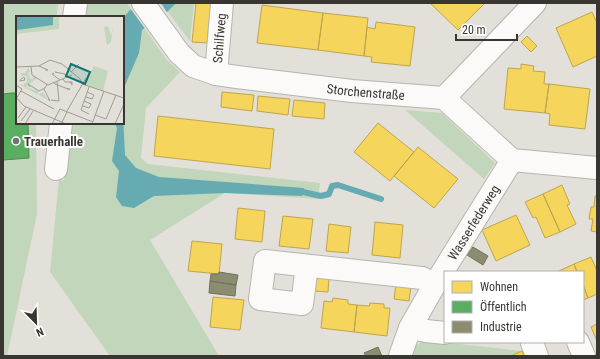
<svg xmlns="http://www.w3.org/2000/svg" width="600" height="359" viewBox="0 0 600 359" font-family="'Roboto Condensed',sans-serif">
	<rect width="100%" height="100%" fill="#e3e0d9"/>
	<!-- green -->
	<path fill="#c1d6ba" d="M3,3H58L57,17H17V123H36L37,214L7,356H3Z
		M85,3H127L166,59L180,72L146,108L141,158L148,164L320,183L318,199L225,193L150,240L219,356H110L50,272L59,179L64,180L72,123H123V17H84Z
		M161,3H194L190,41Z
		M405,110L442,113L495,163L484,179Z
		M425,340L522,351L511,356H410C412,347 418,344 425,340Z"/>
	<!-- water -->
	<path fill="#65abb1" d="M140,3H176L167,12L142,30L139,53L123,90V18L130,10Z
		M123,115L125,155L136,168L159,177L304,188L302,196L225,193L154,196L134,208L122,206L116,197L119,171L112,161L117,128L115,123H123Z"/>
	<!-- pier -->
	<path fill="#e3e0d9" d="M136,3H161L168,14L146,30L130,8Z"/>
	<!-- homes -->
	<path fill="#f6d55c" stroke="#bda54f" d="M196,3H211L207,43L192,42Z
		M430,3H485L458,30Z
		M262,5L323,13L318,50L257,43Z
		M592,12L597,23V56L573,67L556,28Z
		M323,13L368,18L364,56L318,50Z
		M376,22L415,27L410,66L371,62L372,57L364,56L367,27L375,29Z
		M527,36L537,46L531,52L521,42Z
		M521,64L534,66L533,71L545,72L544,84H549L545,113L504,109L508,68L521,69Z
		M549,84L590,89L585,129L549,125L550,114L545,113Z
		M222,92L254,95L252,111L221,107Z
		M258,96L290,99L288,115L257,111Z
		M294,100L325,103L324,119L292,116Z
		M158,116L274,129L270,169L154,156Z
		M378,123L414,152L390,181L354,152Z
		M418,147L458,179L434,208L394,176Z
		M562,185L570,204L567,205L576,224L560,232L543,194Z
		M543,194L560,232L545,238L536,217L533,218L525,202Z
		M595,196H597V232L591,231L593,219H589L591,207H594Z
		M238,208L265,211L262,242L235,239Z
		M516,215L530,245L496,261L482,230Z
		M283,216L313,219L309,249L279,246Z
		M375,222L403,225L400,258L372,255Z
		M329,224L351,227L348,253L326,251Z
		M192,241L222,244L219,274L188,271Z
		M591,257L597,271V294L588,298L583,285V272H577L574,264Z
		M574,264L577,272H557Z
		M322,276L329,277L328,292L313,291L314,282Z
		M396,284L411,286L409,301L394,299Z
		M583,285L588,298L583,300Z
		M213,297L244,300L240,330L210,327Z
		M333,298L348,300V304L357,305L354,332L321,328L324,301L332,302Z
		M370,303L384,304V308H390L387,336L354,332L357,305L369,306Z
		M597,324V341L591,327Z
		M522,351L524,356H511Z"/>
	<!-- public -->
	<path fill="#5aae61" stroke="#508a53" d="M12,93H17V123H28L29,158L3,160V94Z"/>
	<!-- industry -->
	<path fill="#8c8c6e" stroke="#73725c" d="M473,247L488,256L483,265L467,255Z
		M219,272L238,275L236,285L210,281L211,274H219Z
		M210,281L236,285L235,296L209,293Z
		M378,347L382,356H366L364,353Z"/>
	<g fill="none" stroke-linecap="round" stroke-linejoin="round">
		<!-- stream -->
		<path stroke="#65abb1" stroke-width="6" d="M303,192L321,196L329,194L332,186L338,185L381,199"/>
		<defs>
			<g id="minor">
				<path id="s1" d="M143,3L179,53L193,66L216,74L237,77L352,91L444,98L512,160L597,168"/>
				<path d="M74,17L76,3"/>
				<path id="s2" d="M216,74L222,3"/>
				<path d="M444,98L535,3"/>
				<path d="M56,169L61,123"/>
				<path d="M307,266L302,304L260,299L265,261L422,278L435,284"/>
				<path d="M410,328L426,331L445,333"/>
				<path d="M578,342L584,356"/>
				<path d="M532,343L537,356"/>
				<path id="s3" d="M400,356L410,328L435,284L512,160"/>
			</g>
		</defs>
		<!-- minor casing -->
		<use href="#minor" stroke="#b6b4af" stroke-width="24"/>
		<!-- minor -->
		<use href="#minor" stroke="#fbfaf9" stroke-width="22"/>
	</g>
	<!-- markers -->
	<circle fill="#74726c" stroke="#fff" stroke-width="1.5" cx="16" cy="141" r="4"/>
	<g text-anchor="middle" dominant-baseline="central" stroke-width="4" stroke-linejoin="round" paint-order="stroke">
		<!-- street labels -->
		<g font-size="13" fill="#393632" stroke="#fff">
			<text stroke="none"><textPath href="#s2" startOffset="36">Schilfweg</textPath></text>
			<text stroke="none"><textPath href="#s1" startOffset="256">Storchenstraße</textPath></text>
			<text stroke="none"><textPath href="#s3" startOffset="153">Wasserfederweg</textPath></text>
		</g>
		<!-- poi labels -->
		<g font-size="13" font-weight="bold" fill="#393632" stroke="#fff" text-anchor="start">
			<text x="24" y="141">Trauerhalle</text>
		</g>
	</g>
	<!-- overview -->
	<g transform="translate(16 16)">
		<rect width="108" height="108" fill="#e3e0d9"/>
		<path d="M0,0H43V13L0,18ZM92,10L95,20L97,10L95,26L91,29L88,11ZM78,50L92,55L87,75L67,68ZM13,51V55L16,54L12,57L14,63H17V60L21,62L10,71L22,75V79L27,76L32,84L1,67L7,69L11,66V60H6L4,57H9Z" fill="#c1d6ba"/>
		<path d="M0,0H37V9L1,14Z" fill="#65abb1"/>
		<path fill="none" stroke="#9f9c96" stroke-width="1" d="M23,50L32,54H29M0,51L23,50L34,44L46,48L64,63L66,68M15,51L16,59L32,69L56,59M39,56L49,58L50,62M55,56L63,48L62,49M38,57L36,58L44,64M8,61L9,64L4,65V64ZM47,63L49,66H56V69L54,66M38,66L39,68L52,73H54H51M66,68L108,82M0,69L6,73L0,83M14,71L12,68L23,75L29,72L31,68M73,71L65,94L73,98M28,73L34,85L32,83M5,75L38,93M0,81L8,90L50,108M70,81L76,83L78,79L71,76M35,84L43,85L41,65M67,90L73,92L75,88L68,85M51,95L70,62M79,99L90,103L100,79M2,102L10,91M5,105L14,93M9,108L17,95M36,108L44,93L77,106M45,108L51,96M76,108L88,75M99,108L108,88"/>
		<path fill="#0f766e" fill-opacity="0.15" stroke="#0f766e" stroke-width="2" d="M55,48L74,56L69,68L50,60Z"/>
		<rect width="108" height="108" fill="none" stroke="#393632" stroke-width="2"/>
	</g>
	<!-- border -->
	<rect width="600" height="359" fill="none" stroke="#393632" stroke-width="8"/>
	<!-- legend -->
	<rect x="444" y="271" width="140" height="72" fill="#ffffff" stroke="#b0afad"/>
	<rect x="452" y="281" width="20" height="12" fill="#f6d55c" stroke="#b0afad"/>
	<text x="480" y="291" font-size="12" fill="#393632">Wohnen</text>
	<rect x="452" y="301" width="20" height="12" fill="#5aae61" stroke="#b0afad"/>
	<text x="480" y="311" font-size="12" fill="#393632">Öffentlich</text>
	<rect x="452" y="321" width="20" height="12" fill="#8c8c6e" stroke="#b0afad"/>
	<text x="480" y="331" font-size="12" fill="#393632">Industrie</text>
	<!-- north arrow -->
	<g transform="translate(36 323) rotate(157)" stroke="#ffffff" stroke-width="3" paint-order="stroke">
	<path d="M0-3L7 15L0 10L-7 15Z" fill="#393632"/>
	<text y="-6" font-size="11" font-weight="bold" text-anchor="middle" fill="#393632">N</text>
	</g>
	<!-- scale -->
	<path d="M456 34v6h61v-6" fill="none" stroke="#393632" stroke-width="2"/>
	<text x="462" y="34" font-size="12" fill="#393632" stroke="#ffffff" stroke-width="3" paint-order="stroke">20 m</text>
</svg>
